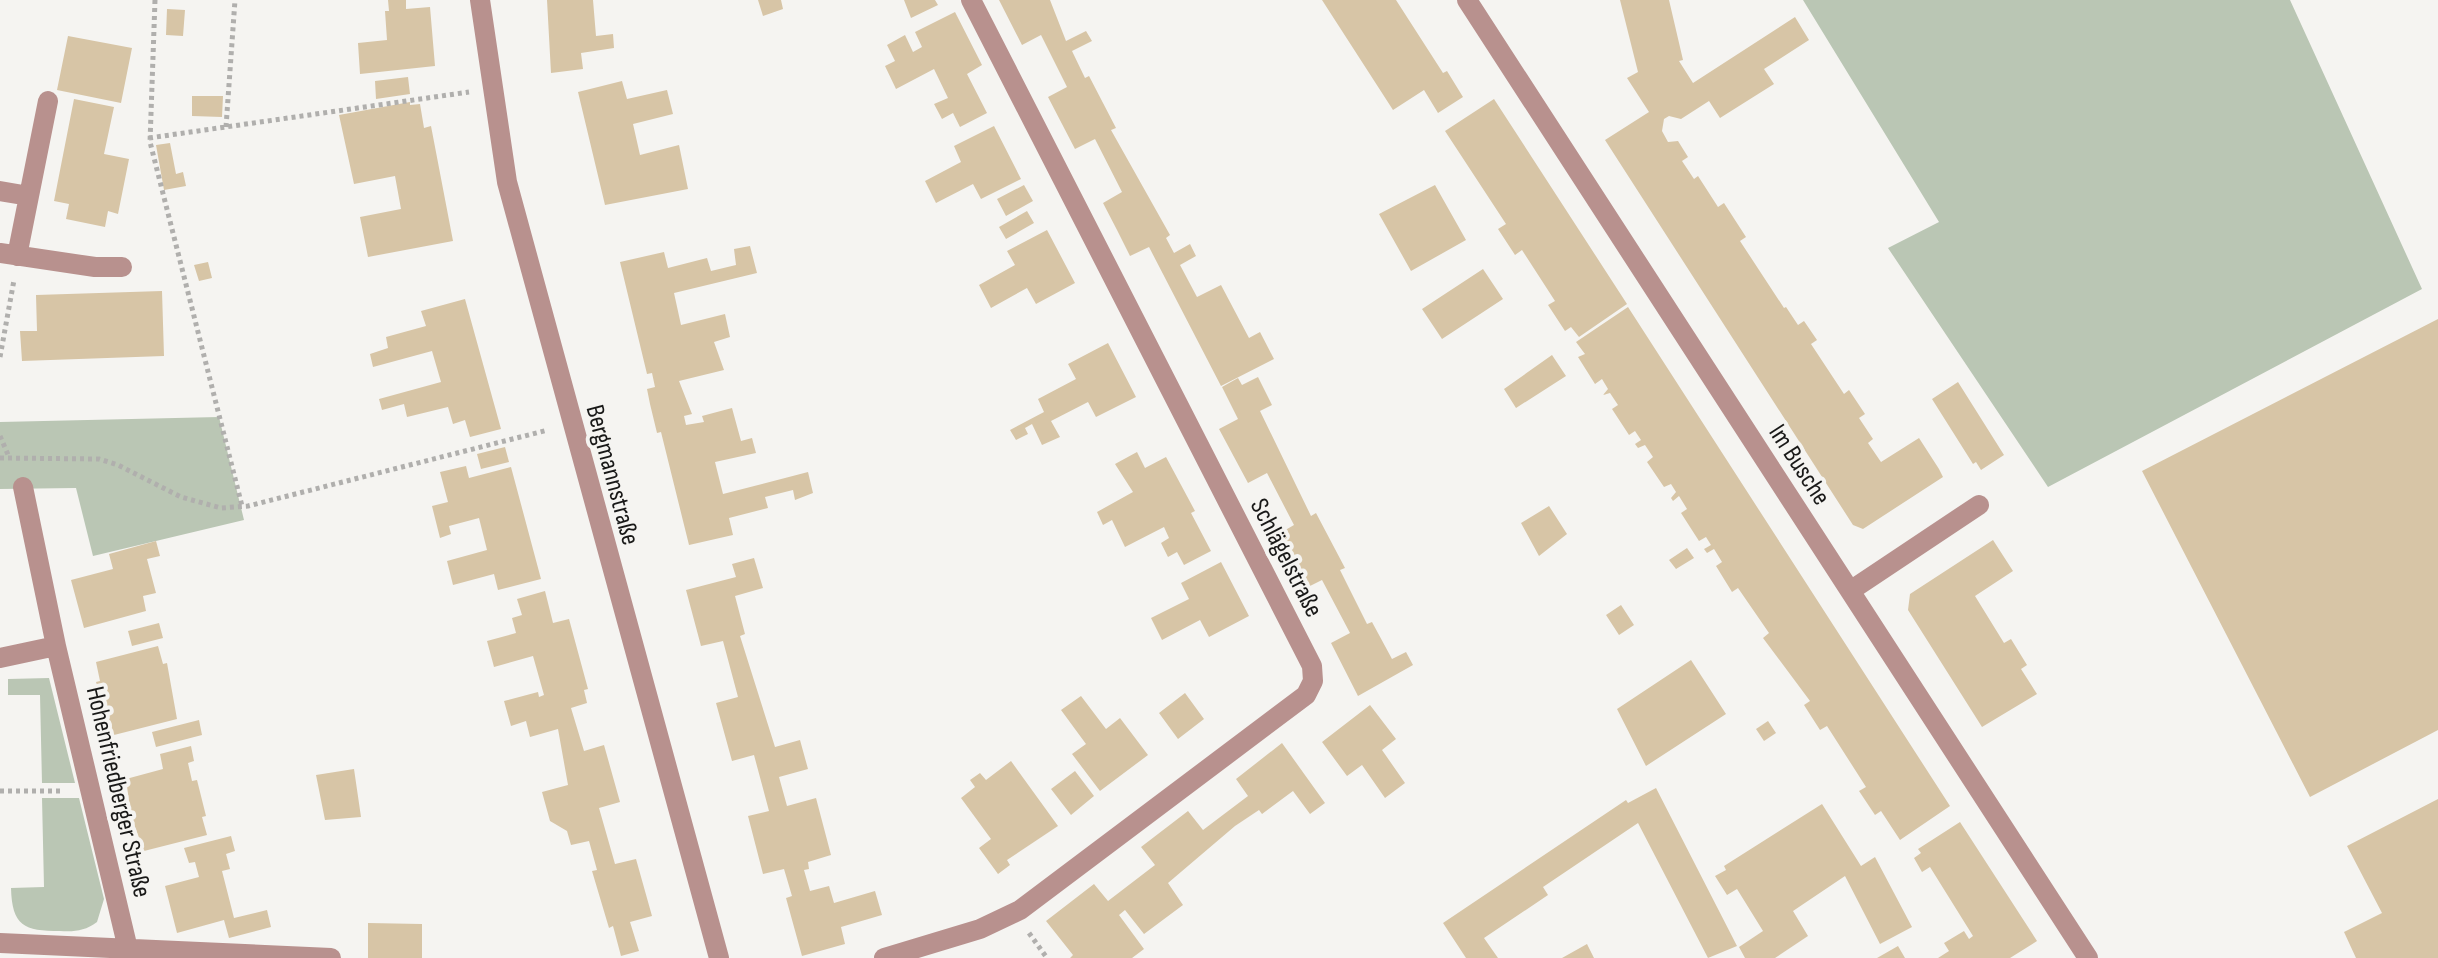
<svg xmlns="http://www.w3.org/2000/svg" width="2438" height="958" viewBox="0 0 2438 958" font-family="'Sofia Sans Condensed',sans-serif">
	<rect width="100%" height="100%" fill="#f5f4f1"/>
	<!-- green -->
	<path fill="#bac6b4" d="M1803,0H2290L2422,289L2048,487L1888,248L1939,222Z
		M219,417L244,520L93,556L76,488L0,489V422Z
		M49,678L75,783H42L40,695H8V679Z
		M42,798H79L104,899L97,922C85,931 74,932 60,931C24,931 12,926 11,888L44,887Z"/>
	<!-- building -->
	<path fill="#d7c5a6" d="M388,0H406V9L430,7L435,66L360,74L358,43L387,40L385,11H389Z
		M547,0H593L596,36L613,34L614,48L581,53L583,69L551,73Z
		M758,0H781L783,9L763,16Z
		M904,0H935L938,5L911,18Z
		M999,0H1050L1066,41L1086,31L1092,41L1072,51L1085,78L1089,76L1116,128L1111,130L1170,235L1166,238L1174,253L1190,244L1196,256L1180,265L1197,297L1221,285L1249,338L1260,332L1274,359L1221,386L1149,247L1130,256L1117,230L1103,203L1122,192L1095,139L1075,149L1048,97L1067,87L1041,35L1022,45Z
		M1322,0H1396L1443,73L1447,71L1463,97L1438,113L1424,90L1393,110Z
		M1620,0H1669L1683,60L1679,61L1693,83L1795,17L1809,40L1764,69L1774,84L1720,118L1709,101L1681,119L1669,116L1664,119L1662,131L1668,142L1678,141L1688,157L1682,161L1694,179L1698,176L1718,207L1724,203L1746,237L1740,241L1784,308L1786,307L1798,325L1804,321L1817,340L1811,344L1844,394L1849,390L1865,414L1859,418L1873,439L1868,443L1881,462L1919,438L1939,469L1943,477L1863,529L1853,525L1605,140L1649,112L1627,78L1638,72Z
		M167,9L185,10L183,36L166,35Z
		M955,12L982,65L967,74L987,113L960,127L953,113L942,119L934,104L948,98L934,69L896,89L885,66L895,61L887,45L905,35L913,52L922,47L915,32Z
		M68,36L132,48L121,103L57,90Z
		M408,77L410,94L376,99L375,81Z
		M622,81L627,99L667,90L673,114L633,124L640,155L679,145L688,189L605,205L578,92Z
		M192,96H223L222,117L192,116Z
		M74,99L114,107L104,154L129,159L118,214L108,211L105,227L66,219L69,204L54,201Z
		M1494,99L1627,304L1579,337L1571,327L1565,331L1548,305L1555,301L1522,250L1515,255L1498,229L1506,224L1445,131Z
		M410,102V105L420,104L424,128L431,126L453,241L368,257L360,217L401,209L395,176L354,184L339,115Z
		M994,126L1021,179L981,199L973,184L936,203L925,181L961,162L954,146Z
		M170,143L176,174L183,172L186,186L164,190L156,145Z
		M1024,185L1033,201L1006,216L997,199Z
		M1435,185L1466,240L1411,271L1379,214Z
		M1027,211L1034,223L1006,239L999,227Z
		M1047,230L1075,283L1036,304L1027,288L991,308L979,285L1015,265L1007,251Z
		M750,246L757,273L674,293L681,325L725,314L730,337L714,342L724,370L679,381L692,414L684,416L686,425L704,422L702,416L732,408L741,441L752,438L756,453L715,462L723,494L808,472L813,493L795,500L793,490L765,497L768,508L729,518L733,535L689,545L661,432L657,433L650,404L647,389L655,387L652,373L647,374L620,262L664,252L668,268L707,258L711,271L736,265L734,249Z
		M208,262L212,278L199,281L194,265Z
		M1483,269L1503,299L1442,339L1422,309Z
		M162,291L164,356L22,361L20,331H37L36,295Z
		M465,299L501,429L470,437L465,420L453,424L448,407L407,417L404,404L382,410L379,399L441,382L432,351L373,367L370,354L388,348L386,337L426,326L421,311Z
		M1628,307L1950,806L1900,840L1881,811L1875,815L1859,791L1866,787L1827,726L1820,730L1804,705L1810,701L1763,638L1769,633L1738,588L1732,592L1716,566L1722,562L1714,549L1707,553L1704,549L1711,545L1706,537L1699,541L1681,513L1687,509L1679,496L1673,501L1671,498L1676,492L1671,484L1664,487L1647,462L1653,457L1645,445L1638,448L1635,444L1641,440L1635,431L1629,435L1612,409L1618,405L1610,393L1603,395L1608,389L1602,379L1595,384L1578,357L1585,354L1576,342Z
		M2438,319V730L2310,797L2142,471Z
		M1108,343L1136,397L1096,417L1088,402L1051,421L1060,437L1042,445L1032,424L1025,428L1028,434L1016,440L1010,430L1044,412L1038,399L1076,379L1068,364Z
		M1552,355L1566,376L1516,408L1504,389Z
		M1258,377L1272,405L1260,411L1311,516L1316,513L1345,568L1340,570L1367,624L1372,622L1392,659L1406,652L1413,665L1358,696L1331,643L1350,633L1322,580L1304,589L1275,536L1294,525L1267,473L1248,483L1219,429L1238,419L1222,387L1238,378L1242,385Z
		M1958,382L2004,455L1981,470L1976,462L1973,464L1932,399Z
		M505,447L509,462L481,469L477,454Z
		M1137,452L1145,468L1166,457L1195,511L1191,513L1211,551L1184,565L1177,552L1168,557L1161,543L1169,538L1164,527L1125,547L1112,520L1103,525L1097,512L1133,492L1115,464Z
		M466,466L469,478L511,467L541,579L498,590L494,574L453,585L447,561L487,550L479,518L449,526L451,534L440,538L432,506L448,502L440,472Z
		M1549,506L1567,534L1539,556L1521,523Z
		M1993,540L2013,571L1975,596L2004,643L2011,639L2027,665L2021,669L2037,694L1982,727L1908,610L1910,594Z
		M156,541L160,556L147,559L156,593L143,596L146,611L84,628L71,580L113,569L109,554Z
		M1687,548L1694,558L1676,569L1669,560Z
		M754,558L763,588L735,596L745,634L740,636L775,747L800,740L808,769L779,777L787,806L816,798L831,855L808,862L809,869L804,870L810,891L829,886L834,903L875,891L882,915L841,927L845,944L802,956L786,898L792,896L784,869L763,874L748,816L769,811L754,755L732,761L716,703L738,697L723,641L701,646L686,590L736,577L732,564Z
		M1221,562L1249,616L1209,637L1200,620L1162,640L1151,618L1189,599L1181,583Z
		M545,591L553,623L569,619L588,689L584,690L587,703L571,708L584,751L604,745L620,802L599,808L615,864L636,859L652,916L630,922L639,951L621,956L613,926L609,928L592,871L597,870L589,841L571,845L567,831L550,821L542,792L568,785L558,729L530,737L526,721L511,726L504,701L538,692L539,697L544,695L533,656L494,667L487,641L516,633L512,618L522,615L517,599Z
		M1621,605L1634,625L1619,635L1606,615Z
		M159,623L163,638L132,646L128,631Z
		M158,646L163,664L167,663L177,719L114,735L96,682L100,681L96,662Z
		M1691,660L1726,714L1646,766L1617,709Z
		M1185,693L1204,719L1178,739L1159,713Z
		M1081,696L1106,729L1120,718L1148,755L1100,791L1072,754L1086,744L1061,710Z
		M1370,705L1396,739L1382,750L1405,783L1385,798L1362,765L1347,776L1322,742Z
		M199,720L202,735L156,747L152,732Z
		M1768,721L1776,733L1764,741L1756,729Z
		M1282,743L1325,803L1310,814L1293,791L1262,814L1259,810L1235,826L1168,883L1183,905L1144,934L1125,910L1119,915L1144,949L1132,958H1070L1073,955L1046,921L1094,884L1108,901L1155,865L1141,847L1188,811L1203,830L1248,796L1236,779Z
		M191,746L194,761L188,763L192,781L197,780L206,816L202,817L207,835L144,851L131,816L126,779L163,769L160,754Z
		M1011,761L1058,826L1007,860L1010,865L998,874L979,848L991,839L961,798L975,787L970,780L980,773L986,780Z
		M354,769L361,817L325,820L316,775Z
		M1075,771L1094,796L1071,815L1051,789Z
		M1656,788L1737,946L1708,958L1638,823L1543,887L1548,895L1484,938L1498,958H1466L1443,923L1626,800L1628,803Z
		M2438,799V958H2356L2344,932L2382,913L2347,846Z
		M1822,804L1861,866L1875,857L1912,927L1880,944L1845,876L1793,911L1808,936L1775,958H1745L1739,947L1763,931L1737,889L1727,895L1715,876L1726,870L1724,866Z
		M1960,822L2037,941L2010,958H1938L1949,951L1944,943L1964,931L1969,939L1973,936L1930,867L1922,872L1914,858L1921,853L1918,849Z
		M231,836L235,851L226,854L230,869L222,871L234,918L267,910L271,927L229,938L224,920L177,933L165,886L199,877L195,862L189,863L184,848Z
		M368,923L422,924V958H368Z
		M1587,944L1594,958H1562Z
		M1898,946L1905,958H1877Z"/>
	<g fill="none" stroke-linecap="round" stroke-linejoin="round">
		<!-- path -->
		<path stroke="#b0afad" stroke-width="5" stroke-dasharray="4 4" stroke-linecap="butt" d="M155,0L150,142L242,506
			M226,127L235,0
			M149,138L469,92
			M0,357L14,280
			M0,436L9,457
			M0,458L99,459L118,465L181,497L221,508L248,506L548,430
			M0,791H63
			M1029,933L1047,958"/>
		<!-- minor -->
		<path stroke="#b8918e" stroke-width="20" d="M480,0L507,182L719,958
			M1467,0L2088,958
			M0,191L29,196
			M0,253L95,267H122
			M17,256L48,101
			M23,487L56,646
			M1850,591L1979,505
			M0,658L56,646L128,949
			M0,943L331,958
			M884,958L980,929L1020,910L1306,695L1313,681L1312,666L971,0"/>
	</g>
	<g text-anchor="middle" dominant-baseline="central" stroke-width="8" stroke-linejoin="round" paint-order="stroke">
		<!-- street labels -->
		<g font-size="26" fill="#191918" stroke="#f5f4f1">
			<text transform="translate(1799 465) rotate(57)">Im Busche</text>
			<text transform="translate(612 475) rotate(75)">Bergmannstraße</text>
			<text transform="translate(1286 558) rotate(63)">Schlägelstraße</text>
			<text transform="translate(118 792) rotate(77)">Hohenfriedberger Straße</text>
		</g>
	</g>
</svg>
